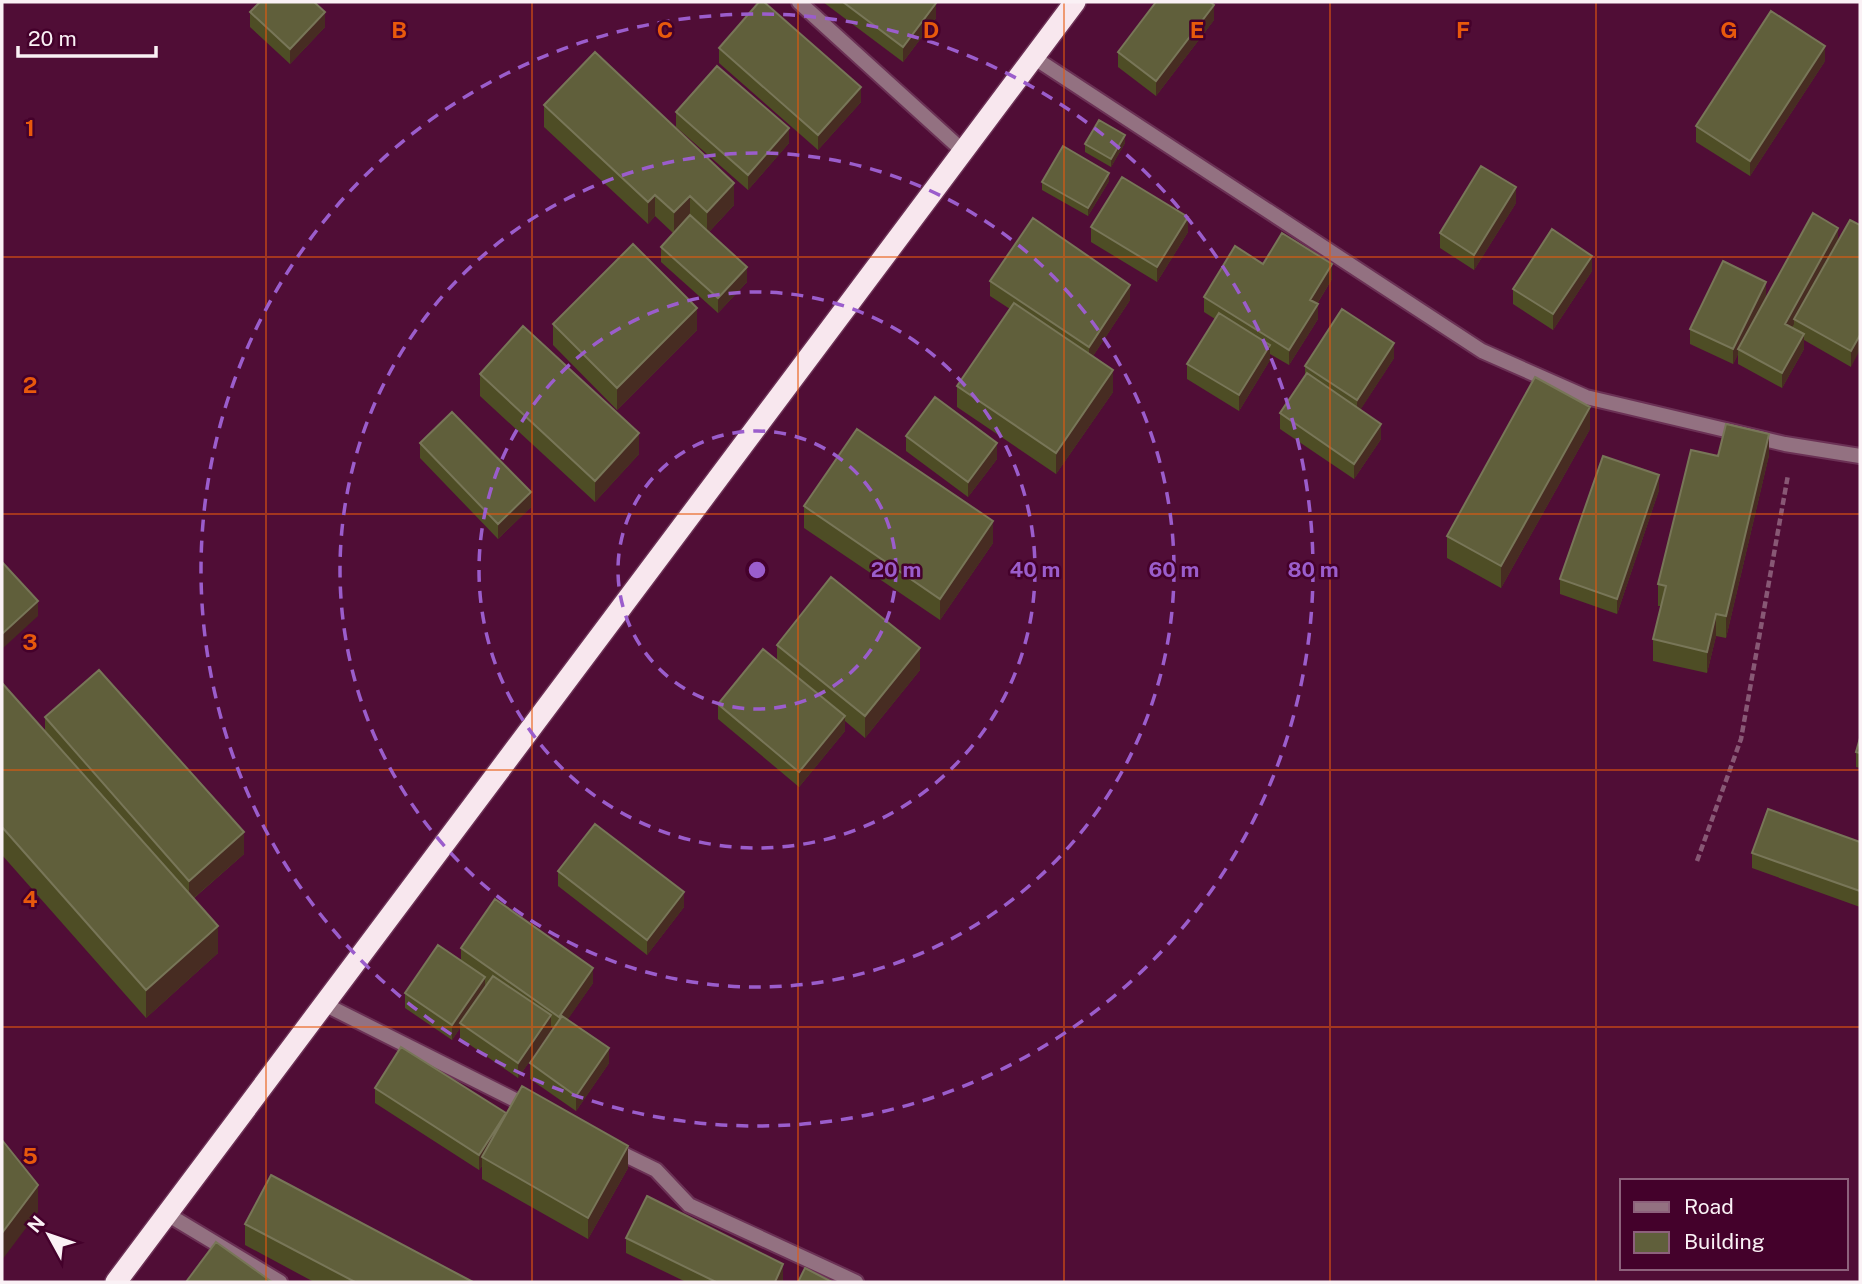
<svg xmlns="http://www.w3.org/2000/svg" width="1862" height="1284" viewBox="0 0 1862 1284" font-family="'Public Sans',sans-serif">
	<rect width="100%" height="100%" fill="#500d36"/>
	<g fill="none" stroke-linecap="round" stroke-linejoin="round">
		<defs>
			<path id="lane" d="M799,2L963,151
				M324,1004L529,1107
				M613,1149L656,1170L689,1205L856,1282
				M167,1214L280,1282"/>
			<path id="street" d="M1033,57L1482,351L1586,397L1785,444L1860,456"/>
			<path id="highway" d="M116,1282L1075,2"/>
		</defs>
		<!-- lane casing -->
		<use href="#lane" stroke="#6b3155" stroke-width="18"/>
		<!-- street casing -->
		<use href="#street" stroke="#6b3155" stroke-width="18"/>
		<!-- highway casing -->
		<use href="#highway" stroke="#6b3155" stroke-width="24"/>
		<!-- path -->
		<path stroke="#885875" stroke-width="4.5" stroke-dasharray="7 3.5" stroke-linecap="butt" d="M1697,861L1741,739L1788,475"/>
		<!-- lane -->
		<use href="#lane" stroke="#937181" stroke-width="14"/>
		<!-- street -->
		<use href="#street" stroke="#937181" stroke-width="14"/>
		<!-- highway -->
		<use href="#highway" stroke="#f8e7ee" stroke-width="21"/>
	</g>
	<!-- wall -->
	<path fill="#4e4d25" d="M823,2H935L936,18L903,62Z
		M250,12L325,27L290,64L250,27Z
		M1214,20L1156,96L1118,67V52Z
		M719,48L861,102L818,150L719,63Z
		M1825,61L1750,176L1696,142V126Z
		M544,105L734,205L709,232L747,282L718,313L661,262V247L673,233L655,216L648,224L544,127Z
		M676,112L789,143L748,190L676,127Z
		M1125,143L1111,167L1085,152V144Z
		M1109,181L1088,216L1042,190V182Z
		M1516,203L1474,270L1440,248V233Z
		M1860,225L1851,367L1804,340V349L1782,388L1738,364V354L1733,364L1690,344V329L1763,304L1838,242Z
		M1091,227L1188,232L1157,282L1091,242Z
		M1263,264L1332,279L1317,304L1318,319L1289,365L1270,354V360L1239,411L1187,379V364L1215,319L1204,312V297Z
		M1592,271L1553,330L1513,304V289Z
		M990,281L1130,300L1093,356L1113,392L1056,474L957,407V386L1010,309L990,296Z
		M553,324L697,330L617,410L553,345Z
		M1394,358L1360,410L1381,439L1354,479L1280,429V413L1305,376V366Z
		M480,374L639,454L595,502L480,396Z
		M1590,429L1501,588L1447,558V536Z
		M906,436L997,459L968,497L906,451Z
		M420,443L531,507L498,539L420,458Z
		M1769,455L1726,638L1716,636L1707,673L1653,661V639L1661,606H1658V584L1718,456Z
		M1659,490L1617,614L1560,594V579Z
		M804,506L993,543L940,620L804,528Z
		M777,645L920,670L865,738L845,721V731L799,787L718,719V704L777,661Z
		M2,683L45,731V717L244,854L193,899L218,953L146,1018L2,855Z
		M1860,738V768L1856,767V752Z
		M1860,842V907L1752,868V853Z
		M558,871L684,907L647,955L558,886Z
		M461,948L593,983L567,1020L609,1063L576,1111L530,1079V1063L553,1028L551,1027V1030L518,1078L460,1038V1028L452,1040L405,1008V993L461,961Z
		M375,1088L506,1113L628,1168L588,1239L482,1179V1166L479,1170L375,1103Z
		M245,1224L473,1282H314L245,1245Z
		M626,1238L783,1279L782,1282H686L626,1253Z"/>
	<!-- shaded-wall -->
	<path fill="#472c22" d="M936,3V18L903,62V47Z
		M1214,5V20L1156,96V81Z
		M325,12V27L290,64V49Z
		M1825,46V61L1750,176V161Z
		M861,87V102L818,150V135Z
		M789,128V143L748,190V175Z
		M1125,135V143L1111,167V159Z
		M1109,173V181L1088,216V208Z
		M734,183V205L707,234V212Z
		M1516,187V203L1474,270V255Z
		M655,195V216L648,224V202Z
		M690,196V217L674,234V212Z
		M1188,217V232L1157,282V267Z
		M1838,228V243L1794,319V324L1785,339V324Z
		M1592,256V271L1553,330V314Z
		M1332,264V279L1310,315V300Z
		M747,267V282L718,313V298Z
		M1766,282V297L1738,349V354L1733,364V349Z
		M1130,285V300L1089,362V347Z
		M1318,304V319L1289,365V350Z
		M697,308V330L617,410V388Z
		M1804,334V349L1782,388V373Z
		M1860,335V350L1851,367V351Z
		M1394,343V358L1357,415V400Z
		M1270,345V360L1239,411V395Z
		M1113,370V392L1056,474V453Z
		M1590,407V429L1501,588V566Z
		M1381,424V439L1354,479V464Z
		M639,433V454L595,502V481Z
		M1769,434V455L1726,638V616Z
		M997,443V459L968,497V482Z
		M1659,475V490L1617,614V599Z
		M531,492V507L498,539V524Z
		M993,521V543L940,620V599Z
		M38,601V616L2,649V634Z
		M1716,614V636L1707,673V652Z
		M920,648V670L865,738V716Z
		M845,716V731L799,787V772Z
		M244,832V854L189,902V881Z
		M684,892V907L647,955V940Z
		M218,926V953L146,1018V990Z
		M593,968V983L559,1032V1017Z
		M485,977V992L460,1023V1028L452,1040V1025Z
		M551,1015V1030L518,1078V1063Z
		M609,1048V1063L576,1111V1096Z
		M506,1113V1129L482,1157V1166L479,1170V1155Z
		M628,1146V1168L588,1239V1218Z
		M38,1185V1212L2,1260V1233Z
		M783,1264V1279L782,1282H775Z"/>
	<!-- building -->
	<path fill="#605f3b" stroke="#787658" stroke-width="2" d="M260,2H314L325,12L290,49L250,12Z
		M759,2H764L861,87L818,135L719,48Z
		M843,2H935L936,3L903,47Z
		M1156,2H1210L1214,5L1156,81L1118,52Z
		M1771,11L1825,46L1750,161L1696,126Z
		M595,52L734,183L707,212L690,196L674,212L655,195L648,202L544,105Z
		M717,66L789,128L748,175L676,112Z
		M1099,120L1125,135L1111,159L1085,144Z
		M1063,146L1109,173L1088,208L1042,182Z
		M1481,166L1516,187L1474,255L1440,233Z
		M1122,177L1188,217L1157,267L1091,227Z
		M1813,213L1838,228L1785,324L1804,334L1782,373L1738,349Z
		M690,215L747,267L718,298L661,247Z
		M1033,218L1130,285L1089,347L990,281Z
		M1850,220L1860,225V335L1851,351L1794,319Z
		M1552,229L1592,256L1553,314L1513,289Z
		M1282,233L1332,264L1310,300L1318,304L1289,350L1204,297L1235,246L1263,264Z
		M633,244L697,308L617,388L553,324Z
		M1723,261L1766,282L1733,349L1690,329Z
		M1014,303L1113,370L1056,453L957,386Z
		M1342,309L1394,343L1357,400L1305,366Z
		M1219,313L1270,345L1239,395L1187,364Z
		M523,326L639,433L595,481L480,374Z
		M1307,373L1381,424L1354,464L1280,413Z
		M1535,377L1590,407L1501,566L1447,536Z
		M935,397L997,443L968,482L906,436Z
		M452,412L531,492L498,524L420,443Z
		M1726,424L1769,434L1726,616L1716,614L1707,652L1653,639L1666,586L1658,584L1691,450L1718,456Z
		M857,429L993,521L940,599L804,506Z
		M1603,456L1659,475L1617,599L1560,579Z
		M2,562L38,601L2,634Z
		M831,577L920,648L865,716L777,645Z
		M763,649L845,716L799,772L718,704Z
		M99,670L244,832L189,881L45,717Z
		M2,683L218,926L146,990L2,827Z
		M1860,738V753L1856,752Z
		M1768,809L1860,842V891L1752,853Z
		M595,824L684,892L647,940L558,871Z
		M495,899L593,968L559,1017L461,948Z
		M438,945L485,977L452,1025L405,993Z
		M493,976L551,1015L518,1063L460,1023Z
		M562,1016L609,1048L576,1096L530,1063Z
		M401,1047L506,1113L479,1155L375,1088Z
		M522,1086L628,1146L588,1218L482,1157Z
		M2,1140L38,1185L2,1233Z
		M271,1175L473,1282H355L245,1224Z
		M647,1196L783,1264L775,1282H716L626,1238Z
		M216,1242L272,1282H186Z
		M805,1268L832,1282H798Z"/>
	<!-- grid -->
	<path fill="none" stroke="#e8590c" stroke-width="2" stroke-opacity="0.55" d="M266,2V1282M532,2V1282M798,2V1282M1064,2V1282M1330,2V1282M1596,2V1282M2,257H1860M2,514H1860M2,770H1860M2,1027H1860"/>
	<!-- distance rings -->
	<g fill="none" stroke="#9b5dcc" stroke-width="3.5" stroke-dasharray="12 9">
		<circle cx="757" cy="570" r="139"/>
		<circle cx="757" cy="570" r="278"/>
		<circle cx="757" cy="570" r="417"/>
		<circle cx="757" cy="570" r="556"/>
	</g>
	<g font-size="23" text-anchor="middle" font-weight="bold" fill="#e8590c" stroke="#44012b" stroke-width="5" stroke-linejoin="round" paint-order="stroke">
		<text x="399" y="38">B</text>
		<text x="665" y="38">C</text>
		<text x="931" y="38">D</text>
		<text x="1197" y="38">E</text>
		<text x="1463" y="38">F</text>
		<text x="1729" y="38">G</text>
		<text x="30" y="136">1</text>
		<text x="30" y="393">2</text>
		<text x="30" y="650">3</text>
		<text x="30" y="907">4</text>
		<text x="30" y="1164">5</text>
	</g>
	<circle cx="757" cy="570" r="10" fill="#9b5dcc" stroke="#44012b" stroke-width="3.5"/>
	<g font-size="21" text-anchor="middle" font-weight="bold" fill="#9b5dcc" stroke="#44012b" stroke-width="5" stroke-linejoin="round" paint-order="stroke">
		<text x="896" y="577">20 m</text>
		<text x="1035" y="577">40 m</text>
		<text x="1174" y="577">60 m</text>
		<text x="1313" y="577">80 m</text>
	</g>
	<!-- border -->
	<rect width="1862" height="1284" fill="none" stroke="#faf1f5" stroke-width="7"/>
	<!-- legend -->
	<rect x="1620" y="1179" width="228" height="91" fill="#44012b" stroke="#8d617c" stroke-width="2"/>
	<rect x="1634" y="1202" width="35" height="10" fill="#937181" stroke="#8d617c" stroke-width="2"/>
	<text x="1684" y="1214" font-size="21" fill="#faf1f5">Road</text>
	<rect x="1634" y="1232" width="35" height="21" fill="#605f3b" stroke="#8d617c" stroke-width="2"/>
	<text x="1684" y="1249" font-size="21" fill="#faf1f5">Building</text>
	<!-- north arrow -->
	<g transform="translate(49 1235) rotate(310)" stroke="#44012b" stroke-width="5" paint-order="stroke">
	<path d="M0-5L12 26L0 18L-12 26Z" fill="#faf1f5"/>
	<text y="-10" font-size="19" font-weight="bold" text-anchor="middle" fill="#faf1f5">N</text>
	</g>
	<!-- scale -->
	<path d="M18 46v10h138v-10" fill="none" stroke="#faf1f5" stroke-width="3.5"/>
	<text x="28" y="46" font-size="21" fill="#faf1f5" stroke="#44012b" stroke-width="5" paint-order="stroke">20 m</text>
</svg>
